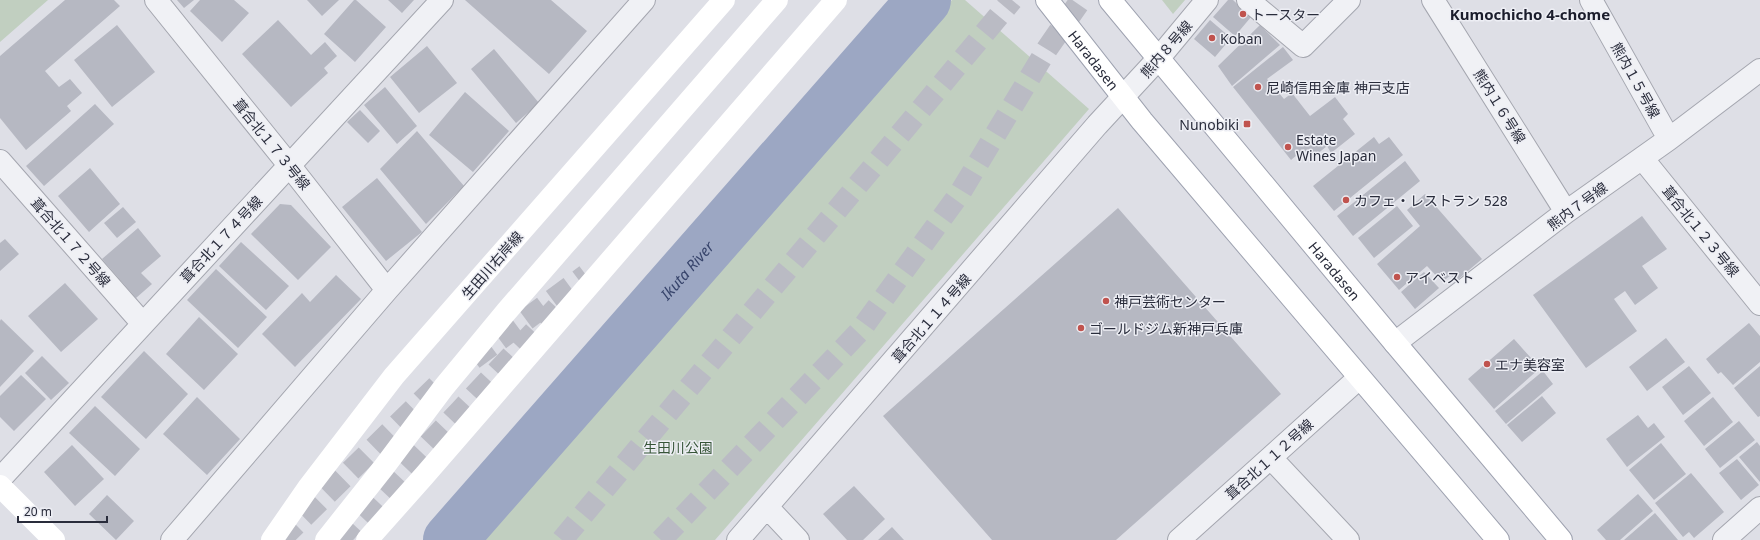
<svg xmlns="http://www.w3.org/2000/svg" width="1760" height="540" viewBox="0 0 1760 540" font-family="'Noto Sans','Noto Sans JP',sans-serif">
	<rect width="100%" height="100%" fill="#dedfe6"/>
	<!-- green -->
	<path fill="#c1cfc0" d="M0,0H48L0,42Z
		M952,0H965L1089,109L715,540H478Z
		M1162,0H1185L1173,14Z"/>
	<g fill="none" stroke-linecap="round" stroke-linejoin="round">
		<!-- river -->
		<path stroke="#9ca7c3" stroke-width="54" id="s1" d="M450,540L924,0"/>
	</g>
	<!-- building -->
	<path fill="#b6b8c2" d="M65,0H114L120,6L45,71L59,87L70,79L82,93L67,106L71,111L26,150L0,118V56Z
		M177,0H194L184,8Z
		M200,0H234L249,13L222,42L190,11Z
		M307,0H339L322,16Z
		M354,0H356L386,27L355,62L324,34Z
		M388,0H414L402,13Z
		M465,0H551L587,31L549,74Z
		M1228,0H1233L1251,17L1235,36L1213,17Z
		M278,20L311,55L325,42L337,56L324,68L328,73L291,107L242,54Z
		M1210,20L1231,38L1215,57L1194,39Z
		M117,25L155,72L112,107L74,60Z
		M1260,25L1280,45L1232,86L1218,66Z
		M427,46L457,83L419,113L390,77Z
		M1283,47L1293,60L1267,79L1284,99L1292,93L1310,116L1335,97L1348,114L1343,119L1355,134L1331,153L1327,146L1311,159L1304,149L1291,160L1233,87Z
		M494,49L539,103L516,123L471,69Z
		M385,87L417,126L397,144L364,105Z
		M465,92L509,131L473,172L429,135Z
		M95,104L114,124L44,186L26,166Z
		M360,110L380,131L368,143L347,122Z
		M417,131L464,186L426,224L380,169Z
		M1374,137L1379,144L1389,137L1403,155L1334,211L1313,186Z
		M1405,161L1420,181L1353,236L1337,216Z
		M90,168L120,204L89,232L58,196Z
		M377,178L422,232L386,261L342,207Z
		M1425,194L1482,259L1456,281L1451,275L1442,282L1427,266L1399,290L1377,264L1420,226L1407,210Z
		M280,204L291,205L331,247L298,280L251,234Z
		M1397,206L1413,226L1374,258L1358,238Z
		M123,207L136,222L117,238L104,223Z
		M1118,208L1281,394L1116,540H992L883,416Z
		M1642,216L1667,249L1642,266L1658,288L1635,305L1625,291L1614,299L1637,331L1586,368L1533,295Z
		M138,228L161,256L141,273L152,284L136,298L102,259Z
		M5,239L19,254L0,271V243Z
		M241,242L289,286L266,310L219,266Z
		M216,269L267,317L238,348L187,300Z
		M1424,272L1439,288L1415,309L1401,292Z
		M336,275L361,299L295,367L262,334L302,293L310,302Z
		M65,283L98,319L61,352L28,316Z
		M199,317L238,354L204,390L166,354Z
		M1,319L34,351L0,387V321Z
		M1749,323L1760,336V362L1733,385L1721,372L1718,374L1706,359Z
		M1666,338L1685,362L1647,391L1629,367Z
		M1514,339L1540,368L1494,409L1468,379Z
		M144,351L188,394L146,439L101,397Z
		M42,356L69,383L51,400L25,373Z
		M1689,366L1711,393L1683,415L1662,387Z
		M1760,366V416L1758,417L1734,388Z
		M1543,371L1553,384L1506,424L1495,411Z
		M21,375L46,399L14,431L0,417V396Z
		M1542,396L1556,413L1522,442L1507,425Z
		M197,397L240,439L207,475L163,434Z
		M1713,397L1733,422L1704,446L1684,421Z
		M95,406L140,449L115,476L69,433Z
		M1638,415L1648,428L1654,423L1665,437L1627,467L1606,439Z
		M1739,421L1755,440L1720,468L1705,449Z
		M1757,442L1760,446V482L1739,457Z
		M1661,443L1686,474L1654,500L1629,470Z
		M72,445L104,479L75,506L44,472Z
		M1737,459L1759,485L1741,500L1719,473Z
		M1691,473L1724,512L1694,538L1689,532L1683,537L1655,503Z
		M854,486L885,519L863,540H847L823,514Z
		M1638,494L1653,511L1620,540H1606L1597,530Z
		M107,495L134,521L116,540L89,514Z
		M1655,513L1678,540H1624Z
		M892,527L904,540H878Z"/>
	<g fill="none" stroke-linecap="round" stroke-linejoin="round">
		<!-- secondary-tunnel -->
		<path stroke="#babbc4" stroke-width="22" stroke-dasharray="22 11" stroke-linecap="butt" d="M473,359L586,275
			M280,540L437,386
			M338,540L460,411L562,302
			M562,540L1012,0
			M661,540L860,331L960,193L1047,49L1081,0"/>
		<defs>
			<path id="street" d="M156,0L289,165L387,290
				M1248,0L1303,46L1349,0
				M1433,0L1566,212
				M1591,0L1669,139
				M1642,158L1760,304
				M0,161L143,324
				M1395,343L1566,212L1669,139L1760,70
				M1271,458L1348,540
				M0,479L442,0
				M767,507L798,540
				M172,540L387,290L644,0
				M738,540L1097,125L1158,59L1207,0
				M1179,540L1359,378
				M1724,540L1760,508"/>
			<g id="primary">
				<path id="s2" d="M1047,0L1142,121L1498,540"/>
				<path id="s3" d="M1110,0L1395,343L1561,540"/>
			</g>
		</defs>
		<!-- street casing -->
		<use href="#street" stroke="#a4a6af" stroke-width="24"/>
		<!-- primary casing -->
		<use href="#primary" stroke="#9ea2b0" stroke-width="24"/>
		<!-- street -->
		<use href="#street" stroke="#f0f1f5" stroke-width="22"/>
		<!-- secondary -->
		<path stroke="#fff" stroke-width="22" d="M0,486L54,540
			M272,540L308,488L394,376L724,0
			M326,540L384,467L444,387L506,312L777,0
			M367,540L424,476L836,0"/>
		<!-- primary -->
		<use href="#primary" stroke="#fff" stroke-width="22"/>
	</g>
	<!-- markers -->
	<g fill="#c0534e" stroke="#edeef4" stroke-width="1.5">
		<circle cx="1243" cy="14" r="4"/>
		<circle cx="1212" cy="38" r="4"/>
		<circle cx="1258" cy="87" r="4"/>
		<rect x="1243" y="120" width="8" height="8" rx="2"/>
		<circle cx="1288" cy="147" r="4"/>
		<circle cx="1346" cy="200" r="4"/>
		<circle cx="1397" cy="277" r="4"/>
		<circle cx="1106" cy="301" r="4"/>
		<circle cx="1081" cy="328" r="4"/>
		<circle cx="1487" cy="364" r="4"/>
	</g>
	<g text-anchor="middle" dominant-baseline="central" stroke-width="3" stroke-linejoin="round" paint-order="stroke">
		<!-- poi labels -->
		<g font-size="14" fill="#292c3b" stroke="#edeef4" text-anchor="start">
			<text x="1251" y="14">トースター</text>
			<text x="1220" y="38">Koban</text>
			<text x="1266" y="87">尼崎信用金庫 神戸支店</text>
			<text x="1239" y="124" text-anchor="end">Nunobiki</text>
			<text x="1296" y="139">Estate<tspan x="1296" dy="16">Wines Japan</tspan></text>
			<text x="1354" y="200">カフェ・レストラン 528</text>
			<text x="1405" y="277">アイベスト</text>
			<text x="1114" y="301">神戸芸術センター</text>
			<text x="1089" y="328">ゴールドジム新神戸兵庫</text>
			<text x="1495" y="364">エナ美容室</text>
		</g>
		<!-- street labels -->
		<g font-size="14" fill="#292c3b" stroke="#edeef4">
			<text transform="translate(1166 49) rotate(-49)">熊内８号線</text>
			<text stroke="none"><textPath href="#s2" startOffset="76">Haradasen</textPath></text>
			<text transform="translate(1636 80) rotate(61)">熊内１５号線</text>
			<text transform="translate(1500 106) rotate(58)">熊内１６号線</text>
			<text transform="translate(272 144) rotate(51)">葺合北１７３号線</text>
			<text transform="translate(1577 206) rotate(-36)">熊内７号線</text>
			<text transform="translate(1701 231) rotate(51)">葺合北１２３号線</text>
			<text transform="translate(221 239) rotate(-47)">葺合北１７４号線</text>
			<text transform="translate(71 242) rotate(49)">葺合北１７２号線</text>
			<text transform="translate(492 265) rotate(-49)">生田川右岸線</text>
			<text stroke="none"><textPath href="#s3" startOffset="352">Haradasen</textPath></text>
			<text transform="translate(931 318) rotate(-49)">葺合北１１４号線</text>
			<text transform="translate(1269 459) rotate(-42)">葺合北１１２号線</text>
		</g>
		<!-- park labels -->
		<g font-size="14" fill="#375538" stroke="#edeef4">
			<text x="678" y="447">生田川公園</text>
		</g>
		<!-- neighbourhood labels -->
		<g font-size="15" font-weight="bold" fill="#1b1d2c" stroke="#edeef4">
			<text x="1530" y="14">Kumochicho 4-chome</text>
		</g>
		<!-- water labels -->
		<g font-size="15" font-style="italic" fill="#37446b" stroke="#edeef4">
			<text stroke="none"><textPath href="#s1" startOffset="359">Ikuta River</textPath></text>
		</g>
	</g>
	<!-- scale -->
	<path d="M18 516v6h89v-6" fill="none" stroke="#292c3b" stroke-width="2"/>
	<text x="24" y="516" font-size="12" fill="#292c3b" stroke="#edeef4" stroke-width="3" paint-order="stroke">20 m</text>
</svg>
